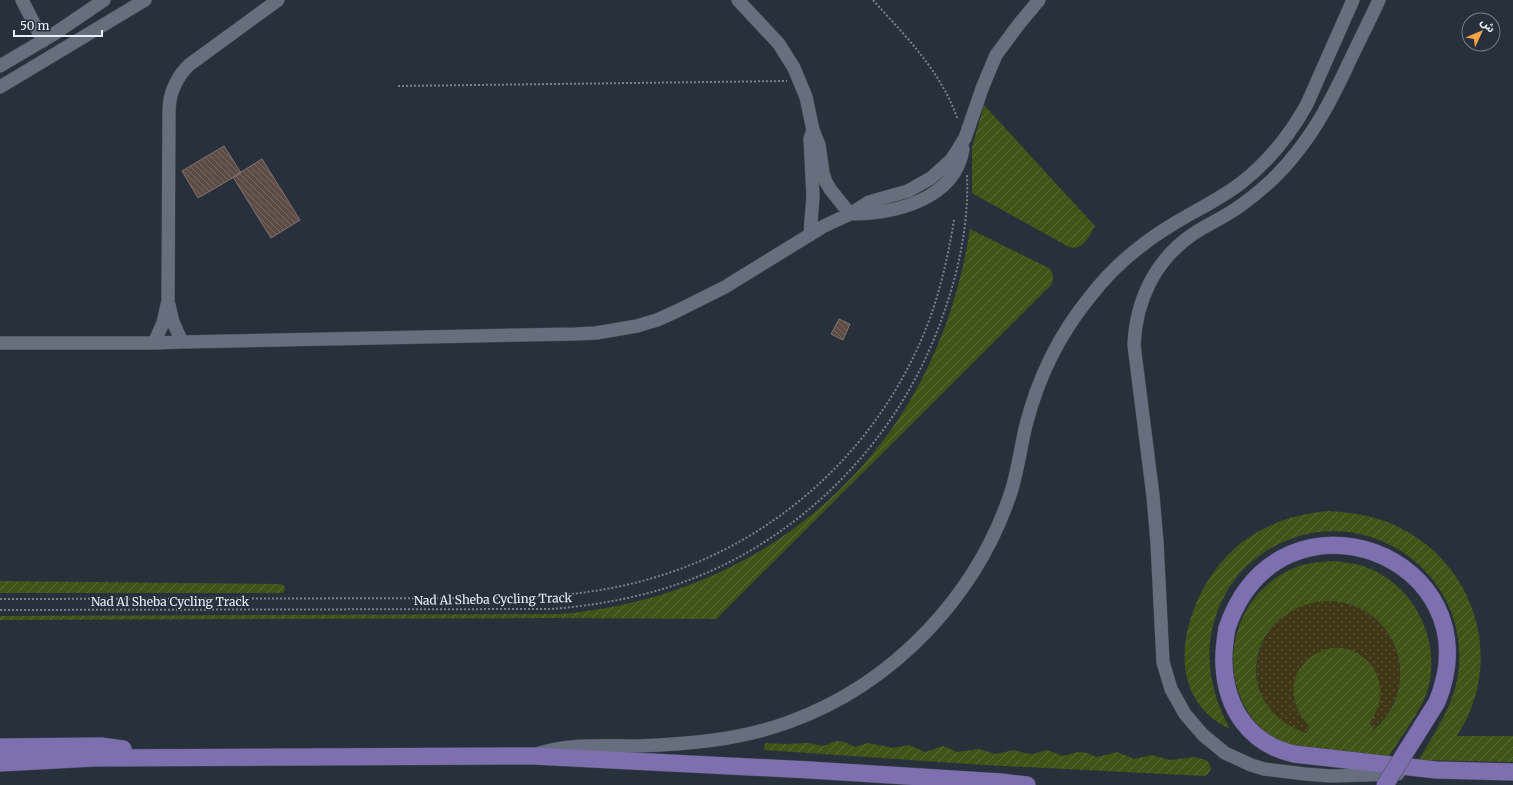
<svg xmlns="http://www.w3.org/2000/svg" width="1513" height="785" viewBox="0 0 1513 785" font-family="Merriweather,'Noto Sans Arabic',serif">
	<defs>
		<pattern id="sand-dots" width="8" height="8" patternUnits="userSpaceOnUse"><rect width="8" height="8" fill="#3f3716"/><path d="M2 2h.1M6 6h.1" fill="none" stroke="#5b5439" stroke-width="1.8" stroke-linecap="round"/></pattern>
		<pattern id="garden-furrows" width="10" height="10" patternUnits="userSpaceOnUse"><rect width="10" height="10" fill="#405418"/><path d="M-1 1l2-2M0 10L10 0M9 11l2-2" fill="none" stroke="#5c6d3a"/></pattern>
		<pattern id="building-back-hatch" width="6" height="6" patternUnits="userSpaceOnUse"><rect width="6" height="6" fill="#5d4c46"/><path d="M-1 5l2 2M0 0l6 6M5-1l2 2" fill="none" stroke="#746661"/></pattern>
	</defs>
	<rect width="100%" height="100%" fill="#28303c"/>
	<!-- sand -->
	<path fill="url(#sand-dots)" d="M1323,601C1334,601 1344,602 1354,606C1406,626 1416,694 1373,729L1369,723L1374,716L1301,668C1289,689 1292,709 1309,726L1307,733C1297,729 1288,726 1280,719C1246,692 1251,641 1284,616C1295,606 1309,603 1323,601Z"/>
	<!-- garden -->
	<path fill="url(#garden-furrows)" fill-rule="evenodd" d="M984,105L1095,226C1088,237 1083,253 1067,246L972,193V147Z
		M970,229L1049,268C1054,274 1054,278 1051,285L716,619L548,618L0,620V616L561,614C744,598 896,484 952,306C960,281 966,255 970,229Z
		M1328,511C1349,512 1370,515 1390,523C1475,559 1507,659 1457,736H1513V762L1419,760C1434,733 1453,707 1458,675C1474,565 1349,490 1259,556C1240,569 1226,589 1218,610C1202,651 1210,692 1230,729C1152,693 1187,585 1241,543C1267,523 1296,514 1328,511Z
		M1333,561C1346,562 1359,564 1371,569C1416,589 1441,641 1428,689C1422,710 1400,738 1388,758C1362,755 1336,752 1310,749C1302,748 1290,749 1283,746C1279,744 1276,741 1273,738C1258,727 1249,717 1241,699C1220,648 1243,590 1294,568C1306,563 1319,562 1333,561ZM1323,601C1334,601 1344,602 1354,606C1406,626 1416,694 1374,729L1369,723C1405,677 1349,624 1308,659C1301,665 1295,675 1294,685C1292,701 1298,715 1309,726L1307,733C1229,708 1246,610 1323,601Z
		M0,581L280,584L284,585L285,589L283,593H0Z
		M836,741L844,742L855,747L868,743L893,748L909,745L925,752L943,746L957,752L979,749L995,754L1014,750L1024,753L1033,754L1047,750L1063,756L1078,752L1087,753L1097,757L1117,752L1134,759L1152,755L1170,760L1194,757L1206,760L1209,763L1211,769L1207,775L1203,776L984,765L764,750L765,743L784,744L808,743L823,746Z"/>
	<!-- building -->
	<path fill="url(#building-back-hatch)" stroke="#84726c" d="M224,146L241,173L198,198L182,171Z
		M262,159L300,220L271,238L233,177Z
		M839,319L850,324L843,340L831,334Z"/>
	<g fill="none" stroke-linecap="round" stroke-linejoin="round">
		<defs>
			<path id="minor" d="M22,0L43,41
				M738,0L779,44L794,68L806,97L813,130L819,145L823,173L826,182L830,189L850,214
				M1379,0C1368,24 1356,47 1345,71C1331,100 1317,127 1297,152C1281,173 1261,191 1240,206C1225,217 1208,224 1193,234C1155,260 1136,300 1134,345L1153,496L1157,542L1163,662L1171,689L1185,714L1203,735L1225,753L1251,765L1264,769L1305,774L1331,776L1398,774
				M0,66L54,34L104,0
				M0,87L145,0
				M850,214C894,214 955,200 963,149
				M810,235L813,196L810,139L813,130
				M169,305L173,322L182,342
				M0,343H154L182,342L575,334L596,333L637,326L657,320L677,311L725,287L824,226L850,214L869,202L908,191L931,178L951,160L957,151L965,138L983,86L996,55L1019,24L1039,0
				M154,343L163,323L168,301L169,112C169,93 176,78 189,65L278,0
				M540,753C570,743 606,746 638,746C689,744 740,740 789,722C894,684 978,595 1012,489C1018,468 1021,446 1026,425C1038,378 1059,335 1089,298C1111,269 1139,245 1170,226C1194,211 1219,200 1241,183C1268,162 1290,135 1307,104L1353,0"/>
			<path id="major" d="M1227,628C1225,640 1223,652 1224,665C1226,709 1250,744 1294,754L1436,770L1513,772
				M0,747L101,746L123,749
				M0,763L94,758L533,756L810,770L1001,782L1027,785"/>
		</defs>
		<!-- minor casing -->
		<use href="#minor" stroke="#454c56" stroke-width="14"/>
		<!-- major casing -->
		<use href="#major" stroke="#454c56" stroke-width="18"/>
		<!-- path -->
		<path stroke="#79808a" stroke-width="2" stroke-dasharray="2 2" stroke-linecap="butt" d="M873,0C906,37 941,71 958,120
			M398,86L787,81
			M0,599L527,598C571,595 614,590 656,577C780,540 880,446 927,326C940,292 948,257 954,220
			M0,610L551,609C591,606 631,599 669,587C797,546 900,441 943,315C959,271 969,222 967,175"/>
		<!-- minor -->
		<use href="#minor" stroke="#676f7e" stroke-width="13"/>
		<!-- major -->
		<use href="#major" stroke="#7e70b0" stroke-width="17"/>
		<defs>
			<path id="major-bridge" d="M1227,628C1280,474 1497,556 1437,702L1385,785"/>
		</defs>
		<!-- major-bridge casing -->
		<use href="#major-bridge" stroke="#454c56" stroke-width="18" stroke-linecap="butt"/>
		<!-- major-bridge -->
		<use href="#major-bridge" stroke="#7e70b0" stroke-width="17"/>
	</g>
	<g text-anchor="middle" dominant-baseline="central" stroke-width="3" stroke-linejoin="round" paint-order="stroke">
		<!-- street labels -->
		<g font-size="12" fill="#eaeff7" stroke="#28303c">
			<text transform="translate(493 599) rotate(-1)">Nad Al Sheba Cycling Track</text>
			<text x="170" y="601">Nad Al Sheba Cycling Track</text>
		</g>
	</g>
	<!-- north arrow -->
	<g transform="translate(1481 32) rotate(46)"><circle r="19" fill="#28303c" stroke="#767c87"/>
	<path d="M0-3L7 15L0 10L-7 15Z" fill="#f5a345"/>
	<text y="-6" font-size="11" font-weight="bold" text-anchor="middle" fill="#eaeff7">ش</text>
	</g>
	<!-- scale -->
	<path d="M14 30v6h88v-6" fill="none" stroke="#eaeff7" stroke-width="2"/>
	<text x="20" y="30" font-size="12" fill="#eaeff7" stroke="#28303c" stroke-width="3" paint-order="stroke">50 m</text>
</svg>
